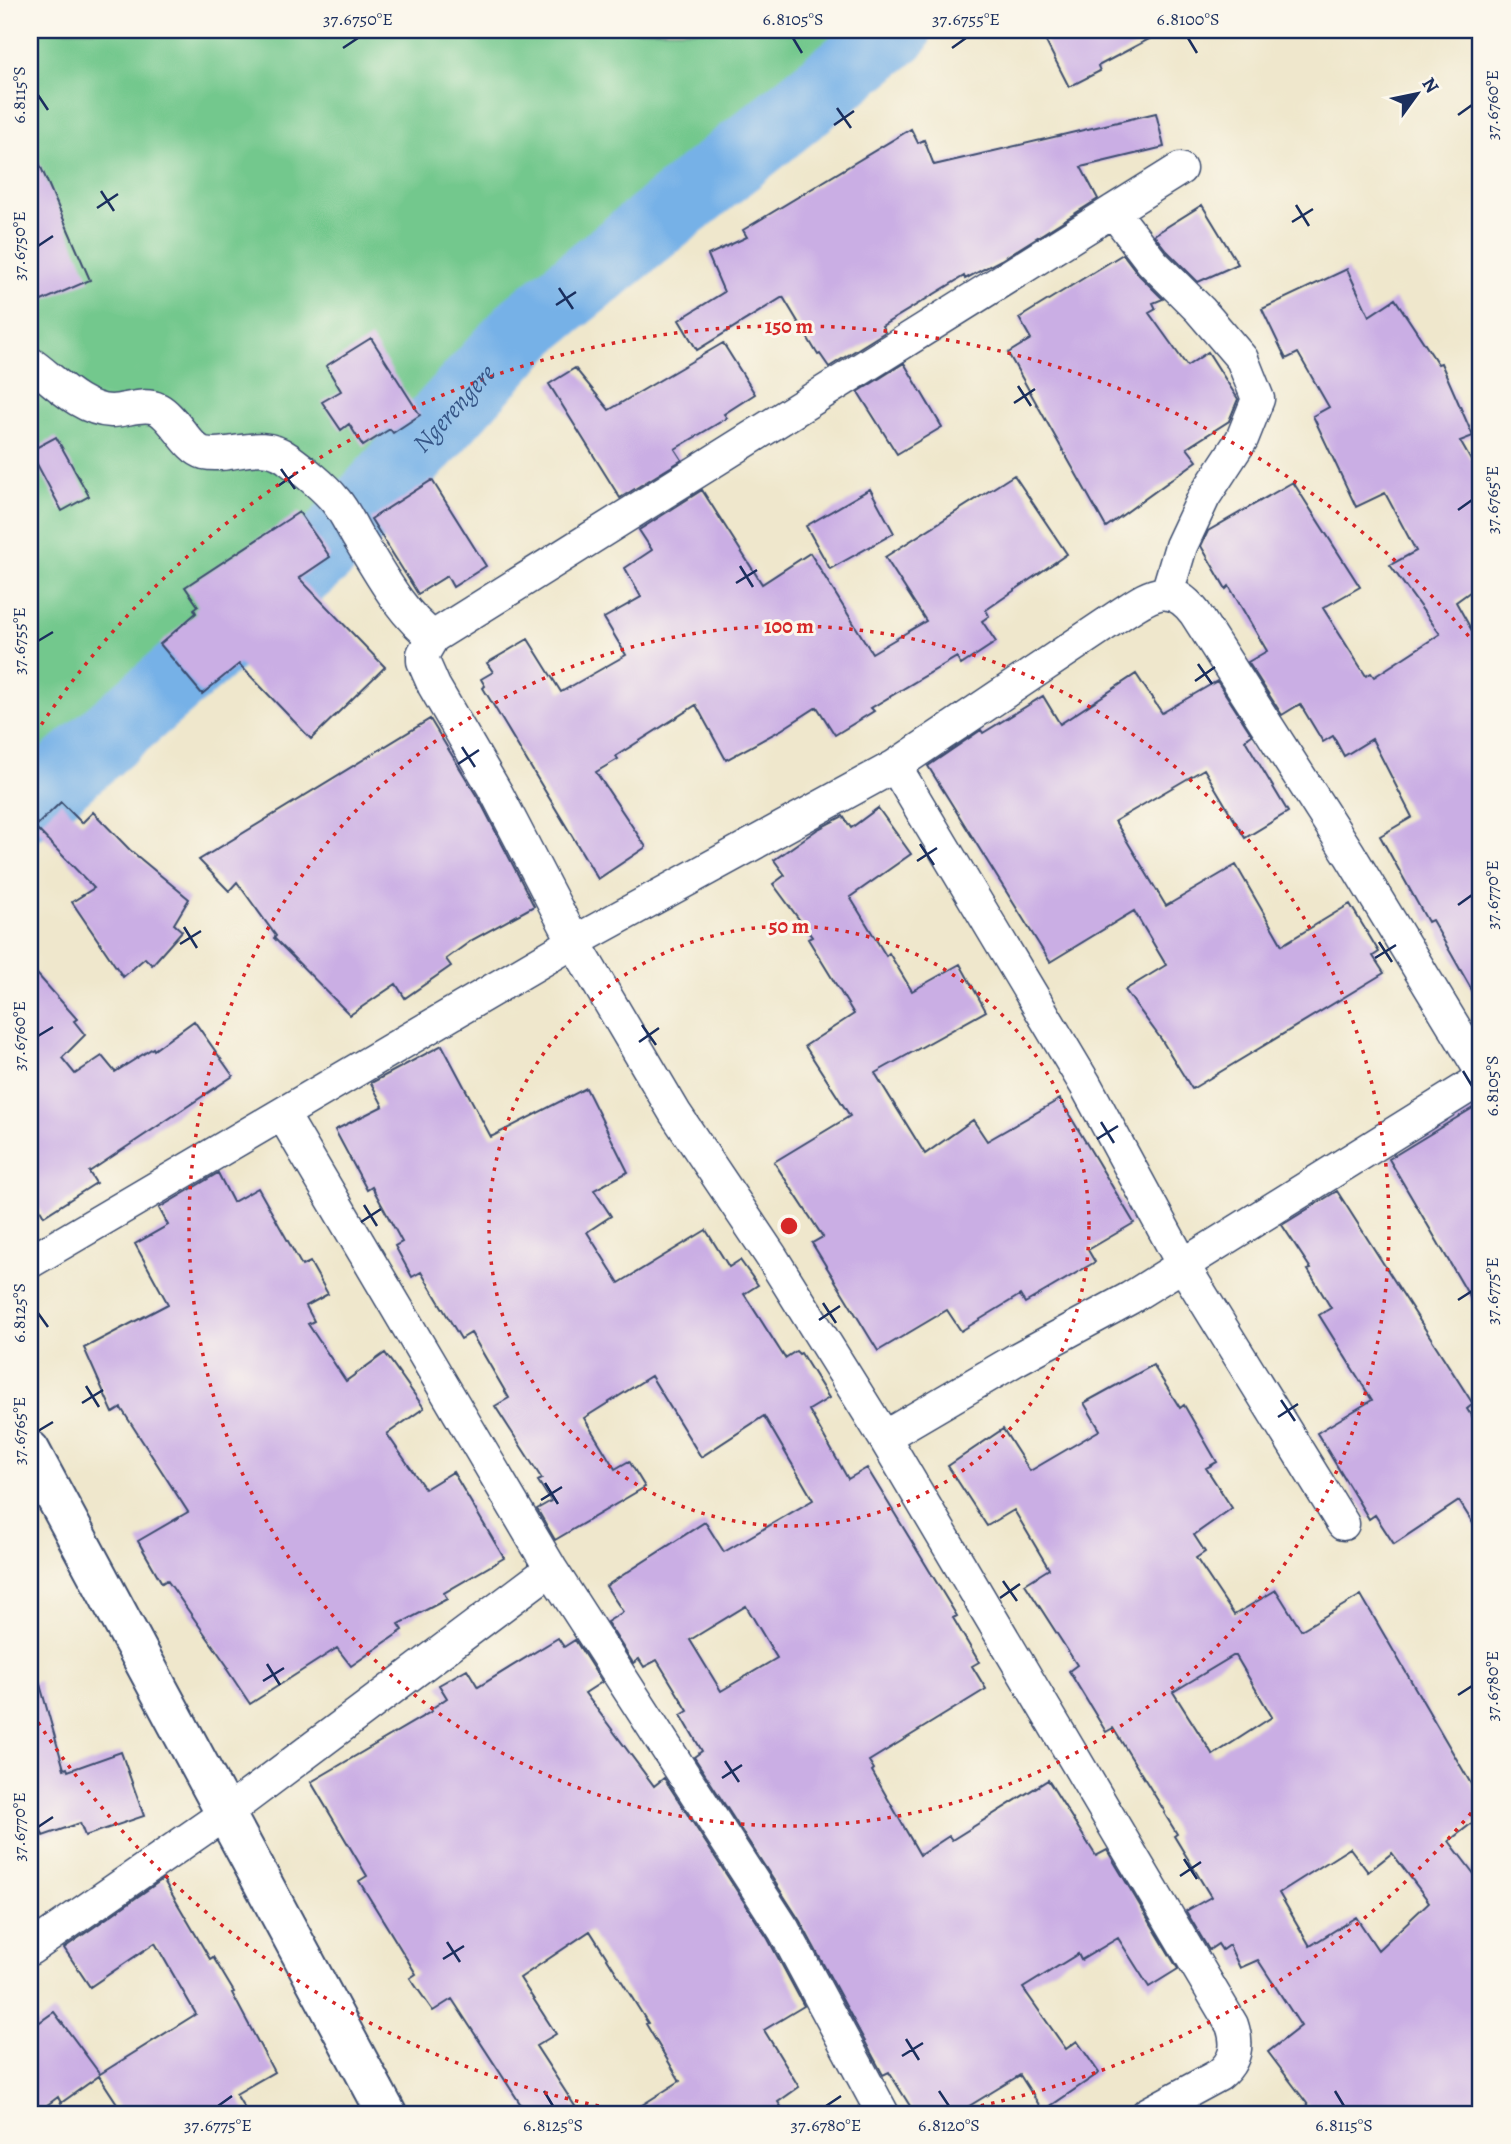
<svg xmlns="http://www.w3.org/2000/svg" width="1511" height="2144" viewBox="0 0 1511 2144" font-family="Alegreya,serif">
	<rect width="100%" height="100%" fill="#fbf7ec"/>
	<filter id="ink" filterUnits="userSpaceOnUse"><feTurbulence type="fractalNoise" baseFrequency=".0143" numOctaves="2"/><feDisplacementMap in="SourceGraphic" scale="14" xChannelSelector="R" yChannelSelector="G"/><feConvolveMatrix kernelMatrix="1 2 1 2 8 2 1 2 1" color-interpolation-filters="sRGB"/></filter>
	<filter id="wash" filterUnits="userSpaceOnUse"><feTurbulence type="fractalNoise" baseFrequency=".00686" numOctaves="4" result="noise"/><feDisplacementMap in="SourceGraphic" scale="28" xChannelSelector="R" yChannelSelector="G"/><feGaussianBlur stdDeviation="1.57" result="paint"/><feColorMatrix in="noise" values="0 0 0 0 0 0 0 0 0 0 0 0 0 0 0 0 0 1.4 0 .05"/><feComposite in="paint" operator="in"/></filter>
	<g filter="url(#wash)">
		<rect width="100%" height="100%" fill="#efe7cc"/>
		<!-- green -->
		<path fill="#73c88d" stroke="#477c76" stroke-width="2" d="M30,30H911L415,455L178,638L30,782Z"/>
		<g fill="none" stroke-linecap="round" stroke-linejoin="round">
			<!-- river -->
			<path stroke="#76b1e7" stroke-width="72" id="s1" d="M30,804L324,551L527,327L896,30"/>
		</g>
		<g id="blocks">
			<!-- building -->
			<path fill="#caaee4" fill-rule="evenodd" d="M1040,30H1166L1098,66L1100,71L1069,87Z
				M1156,113L1164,147L1081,167L1098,199L1001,260L965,279L964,276L882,326L885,332L829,367L820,354L818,355L783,297L697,350L679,320L724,292L708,255L747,237L743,230L911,129L918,143L924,140L934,165Z
				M30,142L90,280L30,306Z
				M1202,205L1238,264L1198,282L1166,250L1154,235Z
				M1123,254L1139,275L1163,299L1153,303L1156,309L1149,313L1187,366L1208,352L1238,399L1229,421L1187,448L1197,461L1106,527L1008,353L1031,339L1019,318Z
				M1347,269L1369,316L1395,299L1438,364L1441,363L1473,436L1460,441L1481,478V584L1456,602L1481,647V1006L1432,920L1428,922L1380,836L1412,817L1372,739L1344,756L1333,736L1323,742L1300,704L1282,715L1248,662L1267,651L1229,586L1226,589L1201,546L1208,531L1293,482L1360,587L1323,608L1366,676L1371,673L1374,677L1440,634L1390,565L1416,551L1385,493L1356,507L1313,416L1329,407L1298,353L1286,359L1262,309Z
				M371,338L420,415L393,433L390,429L363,446L349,424L341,430L322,402L341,391L326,366Z
				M723,343L755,394L724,414L727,418L675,449L682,460L620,498L549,384L575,368L609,410Z
				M904,363L942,427L897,454L858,392Z
				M56,437L89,496L62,511L30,451Z
				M1014,475L1067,554L986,610L989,616L982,621L996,642L961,665L957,657L871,708L874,711L835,735L817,707L781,730L726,760L696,705L616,756L618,759L596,772L646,847L598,879L483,688L485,686L481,679L493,672L487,663L528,639L561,692L626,655L604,618L641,597L625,568L652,550L639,530L702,490L762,584L810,553L872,653L926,621L885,557Z
				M432,480L486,566L453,587L447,576L418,594L371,519Z
				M870,489L894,533L830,569L806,526Z
				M299,512L330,557L299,578L385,667L311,739L239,664L202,694L160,644L196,613L194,609L198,606L185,587Z
				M1136,674L1162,713L1217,681L1252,735L1245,740L1288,812L1245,838L1204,769L1115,821L1166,906L1236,865L1282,945L1350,904L1379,952L1373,956L1384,973L1192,1089L1161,1039L1125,990L1166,965L1134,911L1050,962L928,766L981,730L983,733L1043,696L1060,724Z
				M430,719L481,803L534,906L472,940L446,959L451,966L405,998L396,984L350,1015L274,938L276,936L237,882L229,891L199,860Z
				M61,802L82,823L93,812L130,850L189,899L174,924L182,931L152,965L145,958L123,977L72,902L94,888L35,827Z
				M878,808L911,854L850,897L886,956L889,953L912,991L960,964L986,1011L875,1073L925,1154L973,1120L987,1141L1060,1099L1134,1223L1088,1250L1095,1262L1025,1303L1020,1295L961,1331L947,1310L878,1351L812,1243L823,1237L774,1162L850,1116L805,1046L854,1014L808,939L812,937L773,884L785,875L774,860L818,829L843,816L851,828Z
				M30,966L77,1019L74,1021L85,1035L62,1058L75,1074L102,1056L115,1072L153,1048L154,1050L194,1021L233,1076L89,1172L96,1183L44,1216L30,1192Z
				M442,1045L491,1137L586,1088L628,1172L594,1190L611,1216L587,1232L619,1283L706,1230L729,1267L740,1260L758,1285L744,1294L785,1358L796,1351L799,1354L801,1353L829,1398L809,1410L848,1479L867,1468L957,1616L953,1618L979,1662L972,1666L986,1689L869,1761L874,1769L872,1771L920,1855L949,1836L952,1840L1048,1780L1096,1856L1107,1850L1178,1969L1149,1987L1118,1938L1081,1960L1078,1954L1023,1988L1066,2049L1077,2041L1099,2073L1043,2111L1020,2075L956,2114H915L889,2072L883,2075L800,1921L694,1757L702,1751L681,1715L688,1711L657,1660L644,1667L639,1659L633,1663L607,1622L623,1612L606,1586L705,1522L724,1552L813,1500L764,1416L701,1457L651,1376L584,1418L615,1469L629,1461L645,1487L555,1540L537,1509L551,1501L538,1481L542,1479L495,1406L509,1398L471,1333L461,1339L421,1272L412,1277L395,1246L402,1242L372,1187L367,1190L335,1130L383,1106L371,1083ZM746,1606L777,1658L721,1691L690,1640Z
				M1481,1103V1316L1389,1159Z
				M218,1173L233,1202L258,1188L302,1266L310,1262L328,1294L306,1306L314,1321L308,1324L346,1381L385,1353L424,1408L387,1434L425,1489L453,1472L504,1558L444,1593L447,1599L399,1624L403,1630L351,1666L337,1648L250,1704L226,1668L228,1667L167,1580L162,1583L138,1541L188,1512L121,1408L113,1413L84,1348L168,1304L135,1244L168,1225L159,1208Z
				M1337,1191L1473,1404L1467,1409L1481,1432V1536L1459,1501L1394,1544L1375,1515L1369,1519L1317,1433L1372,1400L1319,1315L1331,1308L1308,1270L1311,1269L1282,1225Z
				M1153,1365L1180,1408L1184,1405L1217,1462L1206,1468L1232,1508L1194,1535L1205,1552L1196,1558L1234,1615L1276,1590L1301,1630L1361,1595L1481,1801V1816L1449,1841L1481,1883V2114H1315L1268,2052L1301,2026L1258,1960L1240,1968L1229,1945L1222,1950L1218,1944L1209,1950L1186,1911L1211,1897L1174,1836L1177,1834L1164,1813L1165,1812L1113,1728L1106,1732L1069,1671L1077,1665L1025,1584L1049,1569L1014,1510L987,1526L948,1466L1003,1429L1030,1471L1100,1430L1084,1403ZM1233,1656H1236L1272,1717L1213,1755L1173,1692ZM1350,1848L1368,1872L1392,1853L1429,1902L1378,1950L1356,1917L1310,1946L1279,1893Z
				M558,1638L564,1647L575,1640L602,1682L585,1693L654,1786L664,1778L768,1939L804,2006L764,2030L799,2087L778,2102L786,2114H628L680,2081L646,2024L648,2023L590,1931L520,1978L556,2034L536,2046L580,2114H527L452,1999L433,2011L410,1978L416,1974L359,1881L367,1876L311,1782L432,1711L431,1709L447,1698L439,1685L467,1669L478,1687Z
				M39,1681L64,1769L67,1768L68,1771L121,1752L144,1816L85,1836L80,1823L43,1836L39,1823L30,1826V1683Z
				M163,1879L210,1959L213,1957L234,1992L232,1993L274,2072L236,2094L248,2114H124L99,2076L61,2103L58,2097L35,2114H30V2029L54,2012L100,2074L196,2014L155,1943L90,1987L64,1948Z"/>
		</g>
	</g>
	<g filter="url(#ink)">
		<use href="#blocks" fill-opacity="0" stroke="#3b4b6e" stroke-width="2"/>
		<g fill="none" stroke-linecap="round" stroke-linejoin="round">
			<defs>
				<path id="minor" d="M1113,211L1152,262L1200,310L1242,359L1258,399L1242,439L1204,497L1181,546L1167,593
					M30,363C53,379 80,410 111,411C126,411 143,402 158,409C175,418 188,449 204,453C232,459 260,438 287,458C303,470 322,484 335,500C344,510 350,524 357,536C379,571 400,613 433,637
					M895,766L1085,1084L1183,1265L1343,1524
					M283,1115L551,1569L784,1930L883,2114
					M30,1262L574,942L895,766L1121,614C1149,596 1169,579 1195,613L1350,855L1481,1071
					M884,1437L1017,1359L1130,1298L1481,1079
					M30,1949L226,1813L551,1569
					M1147,2114L1219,2075C1236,2061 1239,2046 1232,2025L884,1437L771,1256L675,1113L574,942L497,794L434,686L423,661V654L433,637L1180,169"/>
				<path id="tertiary" d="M30,1450L387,2114"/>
			</defs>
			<!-- minor casing -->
			<use href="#minor" stroke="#3b4b6e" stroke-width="35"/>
			<!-- tertiary casing -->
			<use href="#tertiary" stroke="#3b4b6e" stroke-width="42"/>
			<!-- minor -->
			<use href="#minor" stroke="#fff" stroke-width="32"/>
			<!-- tertiary -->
			<use href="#tertiary" stroke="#fff" stroke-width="38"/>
		</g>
	</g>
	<!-- ticks -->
	<path fill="none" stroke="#1b2f5e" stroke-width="2.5" d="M793,38L802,53M1188,38L1197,53M343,48L358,38M952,48L966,38M38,95L48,110M837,108L851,128M1458,115L1472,105M834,125L854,111M101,191L114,211M1296,205L1309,226M97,208L118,194M1292,222L1313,209M38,246L53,236M559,288L573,309M556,305L576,292M1018,386L1031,406M1014,403L1035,389M281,469L295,489M278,486L298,472M1458,510L1472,500M740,566L753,587M736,583L757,570M38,641L53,632M1198,664L1212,684M1195,681L1215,667M462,747L475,767M458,764L479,750M920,844L934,865M917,861L937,848M1458,905L1472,895M184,927L197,948M1379,942L1392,962M180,944L201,931M1375,958L1396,945M642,1025L656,1045M38,1036L53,1027M639,1042L659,1028M1463,1071L1472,1086M1101,1122L1114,1143M1097,1139L1118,1126M364,1205L377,1226M361,1222L381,1209M1458,1300L1472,1291M823,1303L836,1323M38,1313L48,1327M819,1320L840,1306M86,1386L99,1407M1281,1400L1295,1421M82,1403L103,1390M1278,1417L1298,1404M38,1431L53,1422M545,1483L558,1504M541,1500L562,1487M1003,1581L1017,1601M1000,1598L1020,1584M267,1664L280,1685M263,1681L284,1668M1458,1695L1472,1686M725,1761L739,1782M722,1778L742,1765M38,1827L53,1817M1184,1859L1197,1879M1180,1876L1201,1862M447,1942L460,1962M443,1959L464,1946M906,2039L919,2060M902,2056L923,2043M544,2091L553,2106M939,2091L949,2106M1335,2091L1344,2106M218,2106L232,2096M826,2106L841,2096"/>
	<!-- distance rings -->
	<g fill="none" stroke="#d62828" stroke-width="3.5" stroke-dasharray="3.5 7">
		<circle cx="789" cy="1226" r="300"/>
		<circle cx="789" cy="1226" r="600"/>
		<path d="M1478 1805A900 900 0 0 1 938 2114M640 2114A900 900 0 0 1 30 1710M30 742A900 900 0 0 1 1478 647"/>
	</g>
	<g text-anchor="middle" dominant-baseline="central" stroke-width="6" stroke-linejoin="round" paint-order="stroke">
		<!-- water labels -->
		<g font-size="26" font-style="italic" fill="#365687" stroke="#fbf7ec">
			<text stroke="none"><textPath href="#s1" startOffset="581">Ngerengere</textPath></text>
		</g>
	</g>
	<circle cx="789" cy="1226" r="10" fill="#d62828" stroke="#fbf7ec" stroke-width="3.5"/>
	<g font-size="21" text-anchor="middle" font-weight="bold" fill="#d62828" stroke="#fbf7ec" stroke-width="6" stroke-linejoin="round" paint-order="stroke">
		<text x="789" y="333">150 m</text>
		<text x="789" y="633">100 m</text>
		<text x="789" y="933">50 m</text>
	</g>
	<!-- margin -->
	<rect width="1511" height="2144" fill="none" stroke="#fbf7ec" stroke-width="77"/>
	<!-- north arrow -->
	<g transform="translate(1417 94) rotate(57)" stroke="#fbf7ec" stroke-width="5" paint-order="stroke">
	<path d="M0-5L12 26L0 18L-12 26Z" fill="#1b2f5e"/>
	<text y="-10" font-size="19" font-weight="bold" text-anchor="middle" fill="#1b2f5e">N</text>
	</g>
	<rect x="38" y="38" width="1434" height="2068" fill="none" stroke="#1b2f5e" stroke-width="2.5"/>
	<g font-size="18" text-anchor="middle" fill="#1b2f5e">
		<text x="358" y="25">37.6750°E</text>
		<text x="793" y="25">6.8105°S</text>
		<text x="966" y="25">37.6755°E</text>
		<text x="1188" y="25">6.8100°S</text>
		<text transform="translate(19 95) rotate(-90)" y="6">6.8115°S</text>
		<text transform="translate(1492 105) rotate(-90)" y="6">37.6760°E</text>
		<text transform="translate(19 246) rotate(-90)" y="6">37.6750°E</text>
		<text transform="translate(1492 500) rotate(-90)" y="6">37.6765°E</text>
		<text transform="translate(19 641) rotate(-90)" y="6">37.6755°E</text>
		<text transform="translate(1492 895) rotate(-90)" y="6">37.6770°E</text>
		<text transform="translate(19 1036) rotate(-90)" y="6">37.6760°E</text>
		<text transform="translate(1492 1086) rotate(-90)" y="6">6.8105°S</text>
		<text transform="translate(1492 1291) rotate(-90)" y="6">37.6775°E</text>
		<text transform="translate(19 1313) rotate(-90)" y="6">6.8125°S</text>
		<text transform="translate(19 1431) rotate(-90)" y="6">37.6765°E</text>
		<text transform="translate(1492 1686) rotate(-90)" y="6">37.6780°E</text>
		<text transform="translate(19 1827) rotate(-90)" y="6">37.6770°E</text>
		<text x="218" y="2131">37.6775°E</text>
		<text x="553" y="2131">6.8125°S</text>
		<text x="826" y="2131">37.6780°E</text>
		<text x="949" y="2131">6.8120°S</text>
		<text x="1344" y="2131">6.8115°S</text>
	</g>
</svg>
